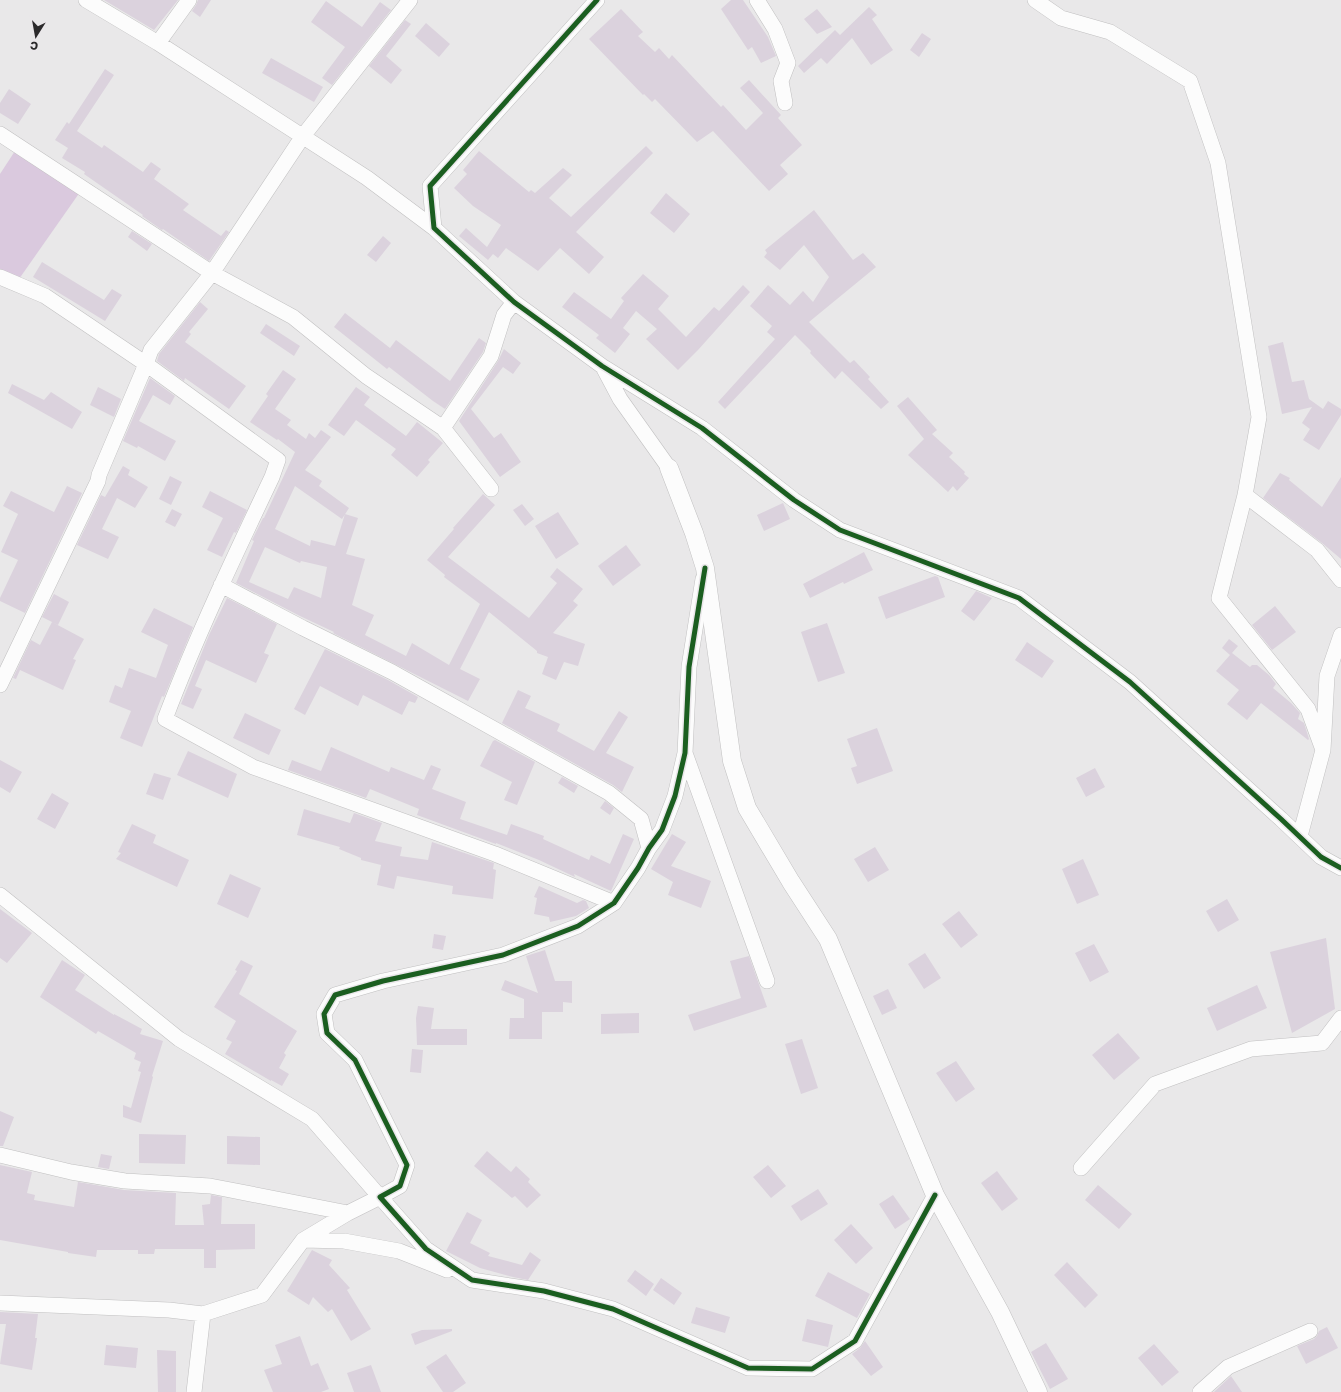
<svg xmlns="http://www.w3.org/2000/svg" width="1341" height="1392" viewBox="0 0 1341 1392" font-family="'Golos Text',sans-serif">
	<rect width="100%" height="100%" fill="#e9e8e9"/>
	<!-- green -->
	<path fill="#dac9de" d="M15,151L80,192L19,279L0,269V174Z"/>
	<!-- building -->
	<path fill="#dbd2dd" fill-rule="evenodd" d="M104,0H178L154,30Z
		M198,0H211L200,17L192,11L196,5Z
		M731,0H743L768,37L776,56L761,63L752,47L748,50L721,9Z
		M326,1L362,27L380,2L391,10L332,85L322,78L345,47L311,22Z
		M869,7L877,15L872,19L893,50L871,65L852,38L827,64L821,58L804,73L798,66L835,30L840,35Z
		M621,9L643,32L638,36L655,52L659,48L669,59L672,55L721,107L723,105L746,130L763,113L740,88L749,80L781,115L778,118L802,145L780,165L788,174L769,191L713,131L697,142L655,99L652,102L644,94L643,95L589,39Z
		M817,9L832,27L817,34L804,19Z
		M405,20L411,24L386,56L402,70L391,84L369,66Z
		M426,23L450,44L439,57L415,36Z
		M922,33L931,39L919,57L910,50Z
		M271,58L323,87L314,102L262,73Z
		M105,69L114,75L77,131L102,148L104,145L143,172L151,162L161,169L154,179L189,204L183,210L221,236L226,230L229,232L209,261L163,229L162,230L142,216L143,215L84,174L85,172L62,158L68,148L55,140L67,122L69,124Z
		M9,89L31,104L18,124L0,113V103Z
		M646,146L653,153L576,232L604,257L589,274L560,248L538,271L506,248L498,258L493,254L488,260L459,236L466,228L487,247L501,225L473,206L454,188L467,174L463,170L479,151L529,192L531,190L535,193L563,168L572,175L549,198L571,217Z
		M666,193L690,214L674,233L650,213Z
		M814,210L853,260L863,253L876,267L809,322L850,363L854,360L870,377L868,379L889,402L881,409L842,371L835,379L810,353L811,351L795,335L725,409L718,402L775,339L767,332L772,326L750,306L768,285L790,305L803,291L813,302L829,277L804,245L780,270L764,257L767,253L765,250Z
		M132,231L152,244L147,251L128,237Z
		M383,236L391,243L376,262L367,255Z
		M42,262L104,300L112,289L122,295L105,321L33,277Z
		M643,274L669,296L658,309L686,337L714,307L719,311L743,285L750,292L698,350L678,370L646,339L657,329L636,311L623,328L630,334L615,353L596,338L599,335L562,307L574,292L611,319L624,301L621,298Z
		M200,302L208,309L189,332L191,334L185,342L246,386L229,409L185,378L184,381L157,361L159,354Z
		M345,313L390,348L396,340L450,381L479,338L486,343L483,352L445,409L433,401L389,367L387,369L334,327Z
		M266,324L300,346L294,356L260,333Z
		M1283,342L1292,382L1304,380L1309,399L1323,409L1328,401L1341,409V415L1319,450L1303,440L1310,429L1302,423L1312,407L1282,414L1268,346Z
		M504,349L521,363L513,374L503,367L471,409L494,438L501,433L521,462L500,477L459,421L498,361Z
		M283,370L296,379L275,409L291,420L287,425L306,439L309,433L315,438L321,430L331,437L305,470L322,481L319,486L349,508L342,519L295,486L275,529L310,546L311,540L335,546L345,514L358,518L346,554L365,559L352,605L374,615L365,635L406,656L412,643L449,665L480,604L444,577L445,575L427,560L454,529L453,528L483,494L495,505L448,557L529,618L557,583L550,577L557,568L583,589L573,601L578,605L553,633L585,644L578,666L564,662L556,680L542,674L548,657L537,653V651L489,612L460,669L480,679L468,701L333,633L334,632L300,616L236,583L254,541L252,540L263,518H264L295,452L278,439L277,440L250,422L268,396L266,394ZM265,547L300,563L301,561L327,567L321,598L294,587L288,599L249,582Z
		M150,378L175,396L170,405L153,395L139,421L176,441L165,461L138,446L137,448L123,441Z
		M12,384L44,400L51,392L82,412L72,429L8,393Z
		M98,387L121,399L114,417L90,405Z
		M356,387L370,397L364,405L406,436L417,422L443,443L428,460L430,462L417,477L391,455L396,449L356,420L344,436L328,425Z
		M908,397L937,430L932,434L953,453L949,457L965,472L964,474L969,478L957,491L953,486L948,492L908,455L924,439L897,406Z
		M123,466L130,470L128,475L148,487L135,508L117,498L102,529L119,537L108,559L77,545L101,495L105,497Z
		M1280,473L1290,478L1289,480L1322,507L1341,477V559L1322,543L1263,498Z
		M170,476L182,482L171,505L159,499Z
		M67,486L82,493L25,613L0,601V598L18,560L1,552L18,514L3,506L11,491L54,512Z
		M210,491L247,510L236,533L234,532L222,557L207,550L223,518L202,507Z
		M783,503L790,519L764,531L757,515Z
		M522,504L534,519L525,526L513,510Z
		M172,509L182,514L175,527L165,522Z
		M558,512L579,544L556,559L535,526Z
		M626,545L641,565L613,586L598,566Z
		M864,552L873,570L844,584L843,582L810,598L803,584Z
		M935,576L938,577L945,597L886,619L878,597Z
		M976,591L992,598L974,621L961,611Z
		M54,594L69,602L58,625L42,617Z
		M227,598L277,624L264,653L269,655L256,683L206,660L195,686L202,689L193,709L181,704L209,635Z
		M1275,606L1296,632L1272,650L1252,625Z
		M154,608L193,627L164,697L162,696L142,747L120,738L131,711L109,702L115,685L122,688L129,668L156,678L168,645L141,632Z
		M52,622L84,639L73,659L76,660L63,690L20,670L16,679L13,678L31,640L40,645Z
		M827,623L845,673L818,682L801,632Z
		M1229,639L1238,646L1232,653L1250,667L1252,665H1257L1269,675L1276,684L1273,688L1291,703L1300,713L1298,719L1304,723L1309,739L1308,740L1261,703L1247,720L1227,704L1239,690L1216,671L1230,655L1222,648Z
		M1027,642L1054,661L1042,678L1015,660Z
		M325,649L388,680L418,697L415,703L409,701L402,715L363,695L358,706L320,686L305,715L294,709Z
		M518,690L531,696L525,708L560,724L557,731L594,751L619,711L628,717L606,753L634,767L622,792L613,785L502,723Z
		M245,713L281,730L269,755L233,738Z
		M877,728L893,771L857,784L851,768L857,766L847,739Z
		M495,740L535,762L517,805L504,800L512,782L480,766L493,741Z
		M331,747L389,772L391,767L424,780L431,765L441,769L432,789L466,802L460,819L507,835L511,824L544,836L543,839L589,860L591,855L610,864L623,834L634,839L611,891L574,874L575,877L539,860L496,843V844L417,815L419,809L370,789L366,798L288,770L292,760L321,771Z
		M188,751L237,774L228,798L177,775Z
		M0,760L22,772L10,793L0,787Z
		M1095,768L1105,787L1086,797L1076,778Z
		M154,773L171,778L163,800L146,794Z
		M562,777L578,786L574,793L558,783Z
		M52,793L69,803L55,829L37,819Z
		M605,801L614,808L610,815L600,808Z
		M304,809L350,823L354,813L382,823L375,841L402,847L400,856L428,860L432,842L494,863L493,869L496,870L493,899L452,894L453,886L397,876L394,889L377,885L381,865L361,860V858L339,849L340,847L297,835Z
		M132,824L156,835L153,843L189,860L177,887L116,859L121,853L118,852Z
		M672,834L686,842L671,866L711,881L701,908L668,895L673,882L651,869Z
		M875,847L889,870L868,882L854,859Z
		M1083,859L1099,895L1077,904L1062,869Z
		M230,874L261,888L248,918L217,904Z
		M539,886L577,903L583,900L586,901L589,908L576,916L550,922L549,917L534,914L537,898L534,897Z
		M1227,899L1239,920L1218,932L1206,911Z
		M0,909L32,933L7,963L0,958Z
		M959,911L978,935L961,948L942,924Z
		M434,934L446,936L443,950L432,948Z
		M1326,938L1335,1009L1292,1033L1270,952Z
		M1094,944L1109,972L1090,982L1075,953Z
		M545,950L555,981H572V1003L563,1002V1012H542V1039H509L510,1018H524V999L501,990L505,980L538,993L526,956Z
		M925,953L941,978L924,989L908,964Z
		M749,956L767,1007L694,1031L688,1015L741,998L730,961Z
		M62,960L85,975L75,990L114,1015V1014L142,1029L140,1034L163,1041L152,1076L153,1077L141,1123L123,1117V1105L131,1108L141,1072L138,1071L141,1062L134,1059L136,1053L98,1031L96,1034L40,997Z
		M241,960L253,966L239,994L297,1031L284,1053L286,1055L279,1068L289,1074L282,1086L271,1080V1081L225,1054L232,1042L226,1039L236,1021L214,1007L237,971L235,970Z
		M1257,985L1267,1008L1217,1031L1207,1008Z
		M888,989L897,1008L882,1015L873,996Z
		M418,1006L434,1008L431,1029H467V1045H417L416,1018Z
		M639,1013V1033L601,1034V1014Z
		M1118,1033L1140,1058L1114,1080L1092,1055Z
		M802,1039L818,1088L801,1094L785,1044Z
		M412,1049L423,1050L421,1073L410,1072Z
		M956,1061L975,1089L956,1102L936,1073Z
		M0,1111L14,1117L3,1146H0Z
		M139,1134L186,1135L185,1164L139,1163Z
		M227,1136L260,1137V1165L227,1164Z
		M487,1151L511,1172L516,1166L530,1179L528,1182L541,1195L527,1208L515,1196L512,1198L474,1166Z
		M101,1154L112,1156L109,1169L98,1167Z
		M0,1165L32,1172L27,1193L35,1195L34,1200L74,1207L78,1182L124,1190L176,1193L175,1225H204L202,1205L210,1204L211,1195L222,1197L221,1224H255V1249L216,1250V1268H204V1249H155L154,1254H138V1250H97L96,1257L68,1253V1252L0,1240Z
		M768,1165L786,1186L771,1198L753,1177Z
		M997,1171L1018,1199L1002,1211L981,1183Z
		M1098,1185L1132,1214L1119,1229L1085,1200Z
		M818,1189L828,1204L801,1221L791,1206Z
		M893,1195L910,1219L895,1229L879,1204Z
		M467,1212L482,1220L470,1243L490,1253L488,1256L522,1265L530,1252L541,1260L528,1280L513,1277L480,1268L446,1251Z
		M851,1224L873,1248L856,1264L834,1240Z
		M312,1250L332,1260L329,1265L350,1288L347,1290L371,1329L351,1341L332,1309L328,1312L313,1297L309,1305L287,1291Z
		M1067,1262L1098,1295L1085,1308L1054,1275Z
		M635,1270L654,1284L646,1296L627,1281Z
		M828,1272L870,1294L857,1318L815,1296Z
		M661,1278L682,1293L674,1305L653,1290Z
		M696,1307L730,1317L725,1333L691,1323Z
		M0,1312L38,1314L35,1338H37L32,1370L0,1364L6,1324H0Z
		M807,1319L833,1325L828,1347L802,1341Z
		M1327,1327L1338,1348L1306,1364L1297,1346L1314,1339L1317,1336L1319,1331Z
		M452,1329V1331L415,1345L411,1334L422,1330Z
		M300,1336L311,1366L318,1363L329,1389L321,1392H273L264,1370L282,1364L275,1345Z
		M865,1341L883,1367L871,1376L852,1354L860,1348Z
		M1046,1343L1068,1379L1050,1389L1031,1352Z
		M1154,1344L1179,1372L1162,1386L1138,1358Z
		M106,1345L138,1348L136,1368L104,1365Z
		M157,1350L176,1351V1392H158Z
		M446,1354L466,1383L453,1392H443L426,1367Z
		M371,1365L381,1392H354L347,1373Z
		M1231,1376L1242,1392H1214Z"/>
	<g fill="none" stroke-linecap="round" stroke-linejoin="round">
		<defs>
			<path id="minor" d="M86,0L158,43L367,178L434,228
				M597,0L430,186L434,228L514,302L602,366L702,428L794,500L840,530L1019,598L1130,682L1281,819L1321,857L1341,868
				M757,0L775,29L788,63L781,81L785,103
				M1035,0L1061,18L1110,32L1190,81L1218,163L1259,417L1245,495L1219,598L1308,709L1323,750
				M158,43L189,0
				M0,134L212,273L293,317L366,376L443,428L491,489
				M0,277L45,296L146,364L278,460L272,477C234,557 196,637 165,719L253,767L495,854L614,903
				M603,367L620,399L669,468
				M443,428L491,356L504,315L514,302
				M1245,495L1317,550L1341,580
				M703,579L689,667L685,753L675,796L662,830L649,848L638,868L614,903L578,926L503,955L383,981L335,995L324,1014L327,1033L355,1060L407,1165L400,1186L380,1197L426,1249L472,1280L544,1291L613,1309L748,1368L812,1369L855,1341L935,1195
				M221,585L303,628L392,672L609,793L641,819L649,848
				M0,685L98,481L99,475L146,364L151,350L212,273L303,136L410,0
				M685,753L767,981
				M1300,836L1323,750L1327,676L1341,635
				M0,895L179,1039L312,1119L380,1197L348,1213L303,1240L262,1295L203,1314L194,1392
				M0,1155L71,1172L125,1181L210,1186L348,1213
				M1081,1168L1155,1084L1251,1049L1322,1043L1341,1018
				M303,1240L344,1241L399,1251L447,1270
				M0,1303L169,1310L203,1314
				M1200,1392L1228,1367L1310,1331"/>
			<path id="tertiary" d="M669,468L694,533L705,568L732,761L747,808L791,882L828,939L935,1195L1000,1312L1038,1392"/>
		</defs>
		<!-- minor casing -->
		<use href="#minor" stroke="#c1c0c1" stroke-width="16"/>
		<!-- tertiary casing -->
		<use href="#tertiary" stroke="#c1c0c1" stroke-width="19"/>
		<!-- minor -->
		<use href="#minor" stroke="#fcfcfc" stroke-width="15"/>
		<!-- tertiary -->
		<use href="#tertiary" stroke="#fcfcfc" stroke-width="18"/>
		<defs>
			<path id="cycleway" d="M597,0L430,186L434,228L514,302L602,366L702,428L794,500L840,530L1019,598L1130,682L1281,819L1321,857L1341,868
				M705,568L689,667L685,753L675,796L662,830L649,848L638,868L614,903L578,926L503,955L383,981L335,995L324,1014L327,1033L355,1060L407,1165L400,1186L380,1197L426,1249L472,1280L544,1291L613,1309L748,1368L812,1369L855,1341L935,1195"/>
		</defs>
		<!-- cycleway casing -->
		<use href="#cycleway" stroke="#eae7ea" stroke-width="8"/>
		<!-- cycleway -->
		<use href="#cycleway" stroke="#1b5e20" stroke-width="5"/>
	</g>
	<!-- north arrow -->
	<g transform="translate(36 36) rotate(191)" stroke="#eae7ea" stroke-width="3" paint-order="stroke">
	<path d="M0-3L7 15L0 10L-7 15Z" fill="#2b2a2b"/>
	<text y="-6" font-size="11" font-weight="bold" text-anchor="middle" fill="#2b2a2b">С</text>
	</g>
</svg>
